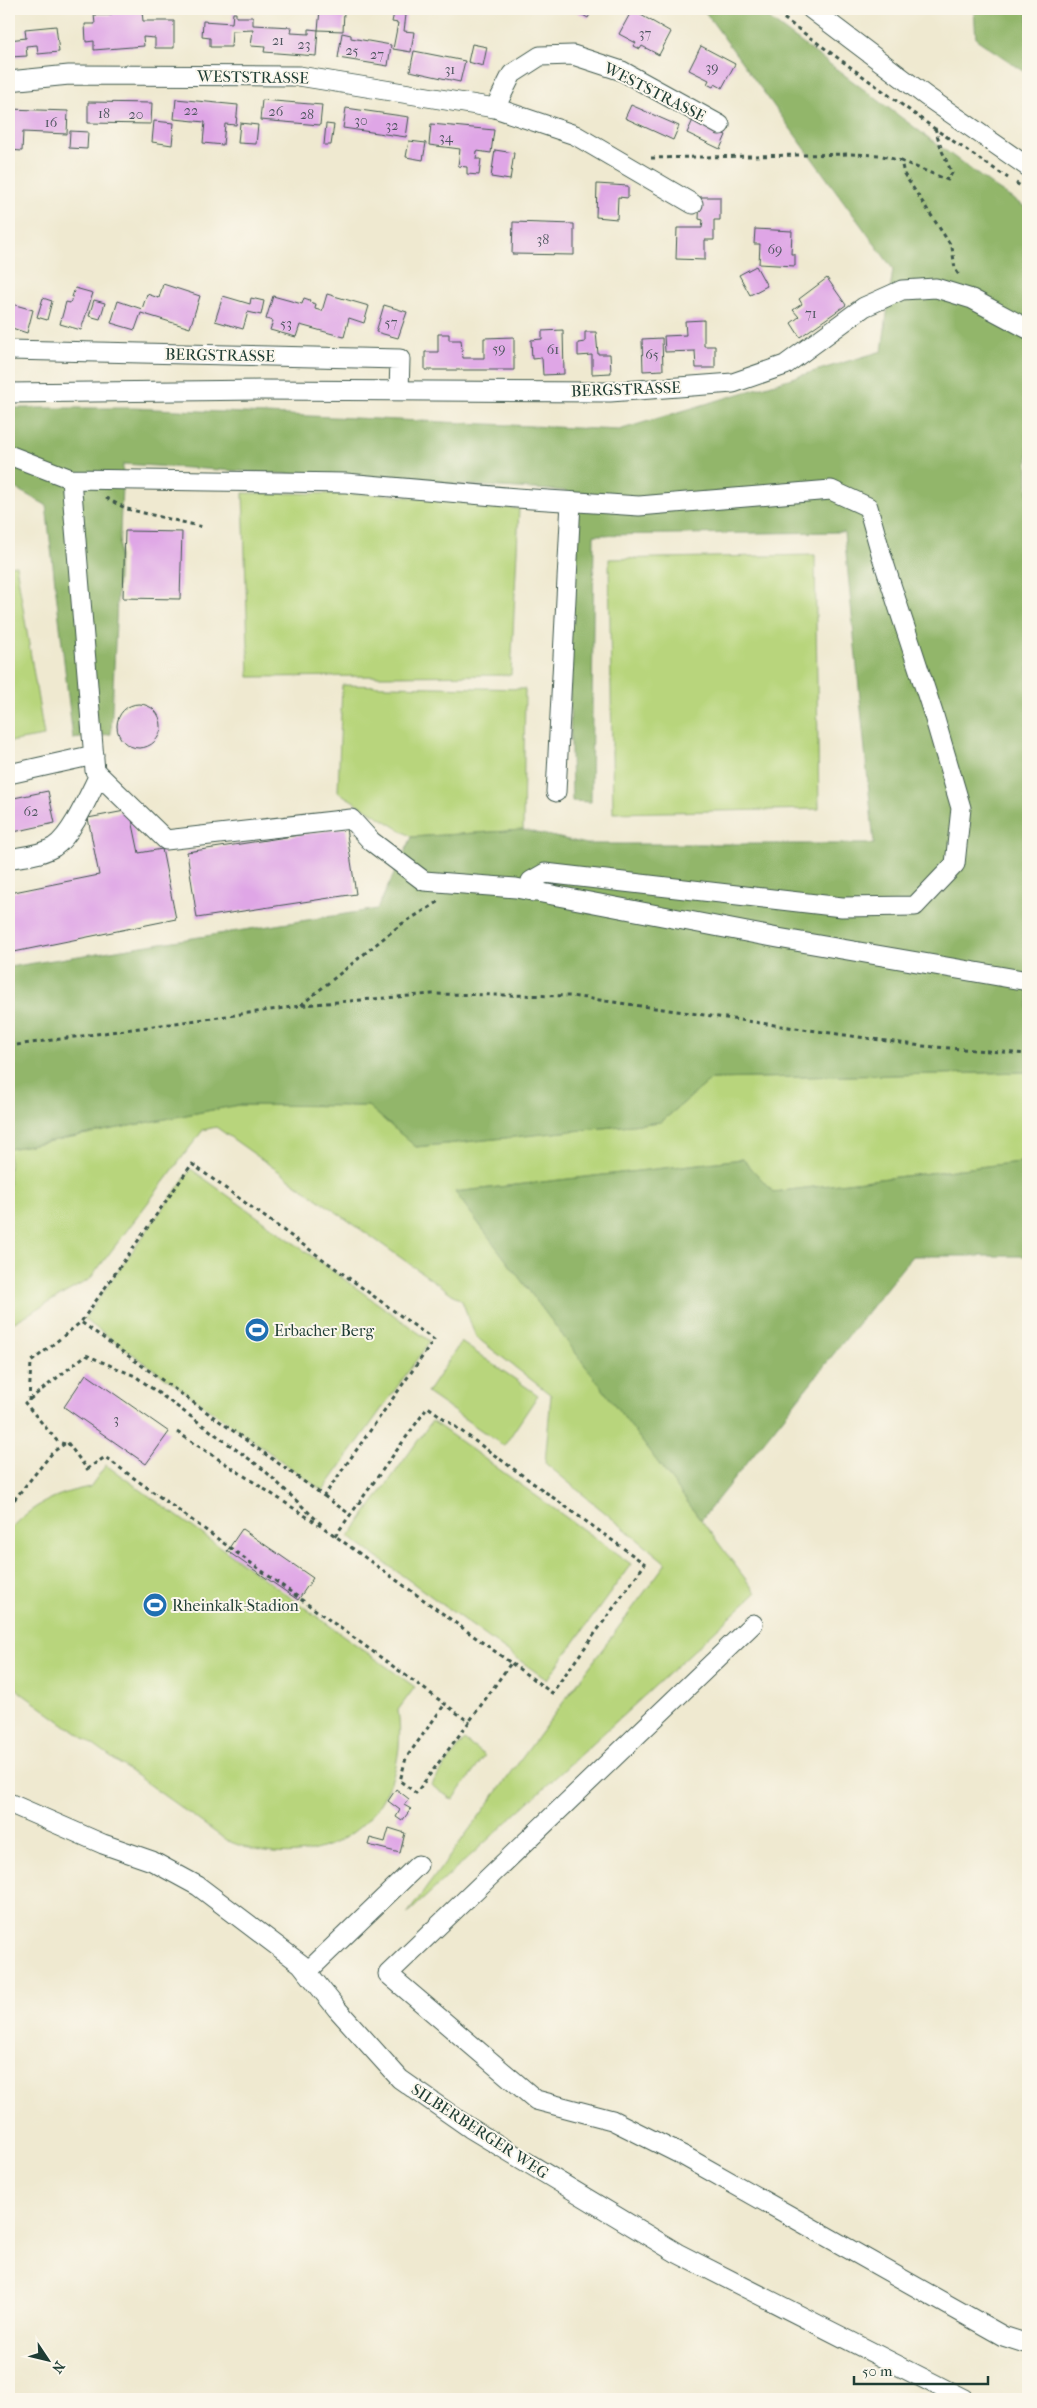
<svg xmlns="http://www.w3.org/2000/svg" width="1037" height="2408" viewBox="0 0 1037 2408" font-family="'IM FELL French Canon',serif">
	<rect width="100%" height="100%" fill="#fbf7ec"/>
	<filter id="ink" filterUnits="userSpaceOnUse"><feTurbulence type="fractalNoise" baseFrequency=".02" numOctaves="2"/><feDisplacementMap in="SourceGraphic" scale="10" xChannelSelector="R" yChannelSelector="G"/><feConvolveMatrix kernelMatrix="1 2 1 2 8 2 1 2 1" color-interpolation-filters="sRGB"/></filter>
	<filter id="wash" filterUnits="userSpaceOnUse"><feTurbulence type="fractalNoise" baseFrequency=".0096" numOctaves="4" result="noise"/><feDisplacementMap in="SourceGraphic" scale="20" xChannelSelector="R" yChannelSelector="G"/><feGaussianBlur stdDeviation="1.12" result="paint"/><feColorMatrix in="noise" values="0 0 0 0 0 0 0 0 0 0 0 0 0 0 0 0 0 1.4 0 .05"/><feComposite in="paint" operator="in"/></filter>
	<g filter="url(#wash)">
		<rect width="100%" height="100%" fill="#efe9d0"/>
		<!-- green -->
		<path fill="#b8d57b" stroke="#6c8958" d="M243,493L381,494L519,509L511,675L249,677Z
			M815,555L819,809L613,813L609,559Z
			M16,565L44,736L9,742V566Z
			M342,685L525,689L523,830L412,837L338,792Z
			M1028,1072V1161L773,1192L743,1159L455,1192L756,1593L407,1914L666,1563L545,1463L551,1395L476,1337L462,1301L216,1127L203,1130L90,1279L9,1325V1149L238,1105L368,1106L416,1147L661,1122L712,1079Z
			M191,1169L430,1341L323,1491L84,1319Z
			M461,1342L538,1395L504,1446L427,1393Z
			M432,1421L631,1564L547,1680L349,1537Z
			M106,1465L415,1687L398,1710C413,1816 324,1884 226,1840L21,1693L9,1680V1530C32,1505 57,1493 90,1487Z
			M464,1740L485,1756L453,1800L431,1785Z"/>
		<!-- forest -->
		<path fill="#92b66b" stroke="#587a50" d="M703,9H756L993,186L1028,209V1072L712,1079L661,1122L416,1147L368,1106L238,1105L9,1149V967L377,909L412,837L523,830L587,844H874L844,532L594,535L591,802L572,801L566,491L123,464L111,734L73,739L46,505L9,485V408H133L619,430L882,351L893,269Z
			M974,9H1028V74L976,39Z
			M743,1159L773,1192L1028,1161V1256H912L701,1520L455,1192Z"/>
		<g id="blocks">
			<!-- building -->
			<path fill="#dfa6e6" d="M110,9L142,11L143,21H174V48H155V38L143,37L144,46L94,50V41L86,42L85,24H95L94,15H111Z
				M572,9H593L588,18Z
				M320,10L344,12L343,31L318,30Z
				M632,10L671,32L659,55L642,46L640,49L634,46L636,43L619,34Z
				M233,13H236V17H253V25L292,27L291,33L309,34V29L318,30L316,56L264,52L265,47L251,46L253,30L232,31L231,47H210V38L202,37L203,21L232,23Z
				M394,13L406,15L404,31L414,32L411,52L393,49L398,23L392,22Z
				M56,26L59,52L38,54L37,45L26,46L27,56L10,57L9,40L26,38L25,29Z
				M342,33L351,35V38L391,45L388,66L338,58Z
				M472,44L487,47L483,66L468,62Z
				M701,46L735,64L722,88L715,84L713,87L707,84L709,80L689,70Z
				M414,51L465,61L460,82L410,71Z
				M176,99L238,105L236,125L225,124L223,145L203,143L205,122L174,119Z
				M262,100L322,105L320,125L260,120Z
				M88,102L152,103L151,124L88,123Z
				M631,105L679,126L673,140L625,118Z
				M346,108L409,117L406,137L343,128Z
				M9,109L68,111L67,134L23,132L22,151L9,150Z
				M693,120L726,135L720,149L687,133Z
				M154,121L174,123L172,145L152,142Z
				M240,123L258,125L256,144L238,143Z
				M326,124L334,125L331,145H324Z
				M431,124L494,130L491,153L477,151L476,159H481L479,175L467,174V167L458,166L460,149L429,145Z
				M70,131L88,132L87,149L69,148Z
				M409,141L426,143L423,160L406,157Z
				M495,150L514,153L510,180L491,177Z
				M597,184L628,186V198L618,197L617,219L596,217Z
				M700,197H720V220H714V240H705V260L676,259L677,228H702L703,220L699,219Z
				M513,222L574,224V255L512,254Z
				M755,229L792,231L791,254H795V266L759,264L760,244H754Z
				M756,266L767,286L750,295L739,275Z
				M827,278L846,305L800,337L791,323L799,317L793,310L802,304L799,299Z
				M163,284L200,296L190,328L141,313L135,330L111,323L118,301L142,309L147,294L159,298Z
				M75,288L93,293L81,330L60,324L66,302L70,303Z
				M327,294L369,306L364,323L349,318L344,337L300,325L296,337L270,330L273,321L266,319L273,296L302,304L304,298L310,300L309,302L316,304L315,309L322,311Z
				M223,296L250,304L251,298L264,301L261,315L248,312L243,329L215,321Z
				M43,298L52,301L47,320L37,317Z
				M94,300L105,303L100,319L89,316Z
				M12,304L33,310L27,333L9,327V313Z
				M384,305L407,312L398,338L376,332Z
				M704,320V346H715V368H696L695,351L665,352L664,336L686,335L685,321Z
				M563,330L564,374L543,375L542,358L532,359L531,340L542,339V331Z
				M585,332H596L598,354H610L611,373L592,374V355L578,356V343L585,342Z
				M438,334H449V340H461L463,358H484V338L514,337V370H425V352H438Z
				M662,338L663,370L643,371L642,339Z
				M125,531L182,532L180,599L123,598Z
				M117 726a22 22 0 1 1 44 0a22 22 0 1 1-44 0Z
				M48,791L55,823L9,833V799Z
				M130,810L139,853L162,849L176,919L9,953V893L99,875L88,818Z
				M346,828L356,894L197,918L187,852Z
				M86,1374L169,1432L146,1464L64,1407Z
				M242,1529L313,1578L298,1600L227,1551Z
				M396,1789L409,1799L404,1805L411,1809L402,1821L396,1817L400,1810L388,1801Z
				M389,1828L405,1833L400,1853L368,1845L370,1838L385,1842Z"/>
		</g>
	</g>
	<g filter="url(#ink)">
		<use href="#blocks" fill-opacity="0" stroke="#3e574b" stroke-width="1"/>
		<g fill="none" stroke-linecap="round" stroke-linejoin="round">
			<defs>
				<path id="minor" d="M811,9L926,96L1028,167
					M9,81L69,75L299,76L495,108L575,135L693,204
					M495,108L512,74L540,56L573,55L622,71L720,125
					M9,350L400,359L399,391
					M9,393L261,390L610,392L733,383L785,365L864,307L902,290L936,288L972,299L1028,329
					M9,455L71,479L346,483L517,498L639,506L831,490L868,507L882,557L934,716L961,808L955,864L915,906L842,907L545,873L531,881L534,892
					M71,479L95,771L166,840L351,819L371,841L424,881L516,888L778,938L1028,981
					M9,774L94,755
					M556,792L571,502
					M9,859C23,856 41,855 54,847C72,835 89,795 99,775
					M753,1624L388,1974L536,2100L612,2120L684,2156L1003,2336L1028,2344
					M9,1803L103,1844L152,1861L198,1886L301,1964L337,2009L400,2079L470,2128L677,2253L964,2399
					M307,1972L418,1865"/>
			</defs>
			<!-- minor casing -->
			<use href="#minor" stroke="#3e574b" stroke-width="21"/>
			<!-- path -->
			<path stroke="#3e574b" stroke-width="3" stroke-dasharray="4 4" stroke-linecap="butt" d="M771,9L935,129L1008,178
				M935,128L942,151L952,173L948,180L901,161L904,174L952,247L955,269L959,275
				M651,158L851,154L879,155L901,161
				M1016,183L1028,191
				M106,498L127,509L203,527
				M301,1005L400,925L440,901
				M9,1046L314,1004L432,994L571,996L922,1046L1028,1054
				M29,1401L31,1362L81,1322L192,1164L434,1340L324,1496L81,1322
				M177,1432L327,1530L511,1663L469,1722
				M65,1444L58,1442L25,1403L86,1355L135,1376L263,1469L323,1526
				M324,1496L351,1515
				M9,1506L53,1452L67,1442L87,1469L105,1457L445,1704L469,1722L416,1793L400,1781L406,1758L445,1704
				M335,1536L428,1407L645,1564L552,1693L511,1663"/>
			<!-- minor -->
			<use href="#minor" stroke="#fff" stroke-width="19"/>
		</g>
	</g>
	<!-- icons -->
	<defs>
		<symbol id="stadium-disc" viewBox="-11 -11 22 22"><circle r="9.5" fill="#1f6fb2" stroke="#fbf7ec"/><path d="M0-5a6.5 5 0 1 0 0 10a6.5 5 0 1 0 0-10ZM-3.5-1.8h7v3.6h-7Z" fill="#fff"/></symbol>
	</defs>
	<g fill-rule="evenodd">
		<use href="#stadium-disc" x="243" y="1316" width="28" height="28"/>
		<use href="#stadium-disc" x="141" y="1591" width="28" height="28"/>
	</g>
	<g text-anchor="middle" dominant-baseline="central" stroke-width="4" stroke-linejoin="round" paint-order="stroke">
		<!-- number labels -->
		<g font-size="14" fill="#4f5760">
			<text x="645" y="33">37</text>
			<text x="278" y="40">21</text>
			<text x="304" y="44">23</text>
			<text x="352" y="50">25</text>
			<text x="377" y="54">27</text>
			<text x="712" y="67">39</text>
			<text x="450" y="69">31</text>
			<text x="191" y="110">22</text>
			<text x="276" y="111">26</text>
			<text x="104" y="113">18</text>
			<text x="136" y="114">20</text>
			<text x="307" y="114">28</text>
			<text x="361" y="120">30</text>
			<text x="51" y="122">16</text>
			<text x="392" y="125">32</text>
			<text x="446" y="137">34</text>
			<text x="543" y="239">38</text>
			<text x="775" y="249">69</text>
			<text x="811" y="313">71</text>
			<text x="391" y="322">57</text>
			<text x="286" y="323">53</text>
			<text x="499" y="348">59</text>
			<text x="553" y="349">61</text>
			<text x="652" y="354">65</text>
			<text x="31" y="811">62</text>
			<text x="116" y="1419">3</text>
		</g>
		<!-- street labels -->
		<g font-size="16" fill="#1f3d34" stroke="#fbf7ec">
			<text transform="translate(253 77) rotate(1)">WESTSTRASSE</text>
			<text transform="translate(655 92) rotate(27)">WESTSTRASSE</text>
			<text transform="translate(220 355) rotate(1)">BERGSTRASSE</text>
			<text transform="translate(626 389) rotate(-2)">BERGSTRASSE</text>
			<text transform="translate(480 2131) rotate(33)">SILBERBERGER WEG</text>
		</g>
		<!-- poi labels -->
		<g font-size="16" fill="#1f3d34" stroke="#fbf7ec" text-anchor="start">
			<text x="274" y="1330">Erbacher Berg</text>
			<text x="172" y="1605">Rheinkalk-Stadion</text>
		</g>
	</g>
	<!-- margin -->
	<rect width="1037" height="2408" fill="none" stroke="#fbf7ec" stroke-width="30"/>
	<!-- north arrow -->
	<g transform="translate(48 2360) rotate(125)" stroke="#fbf7ec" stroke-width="4" paint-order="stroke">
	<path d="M0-4L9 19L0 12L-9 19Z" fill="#1f3d34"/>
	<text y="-8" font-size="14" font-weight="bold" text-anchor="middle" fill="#1f3d34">N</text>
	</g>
	<!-- scale -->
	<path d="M854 2376v8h134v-8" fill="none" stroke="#1f3d34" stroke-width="2.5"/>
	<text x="862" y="2376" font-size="15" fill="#1f3d34" stroke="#fbf7ec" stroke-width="4" paint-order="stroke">50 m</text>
</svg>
